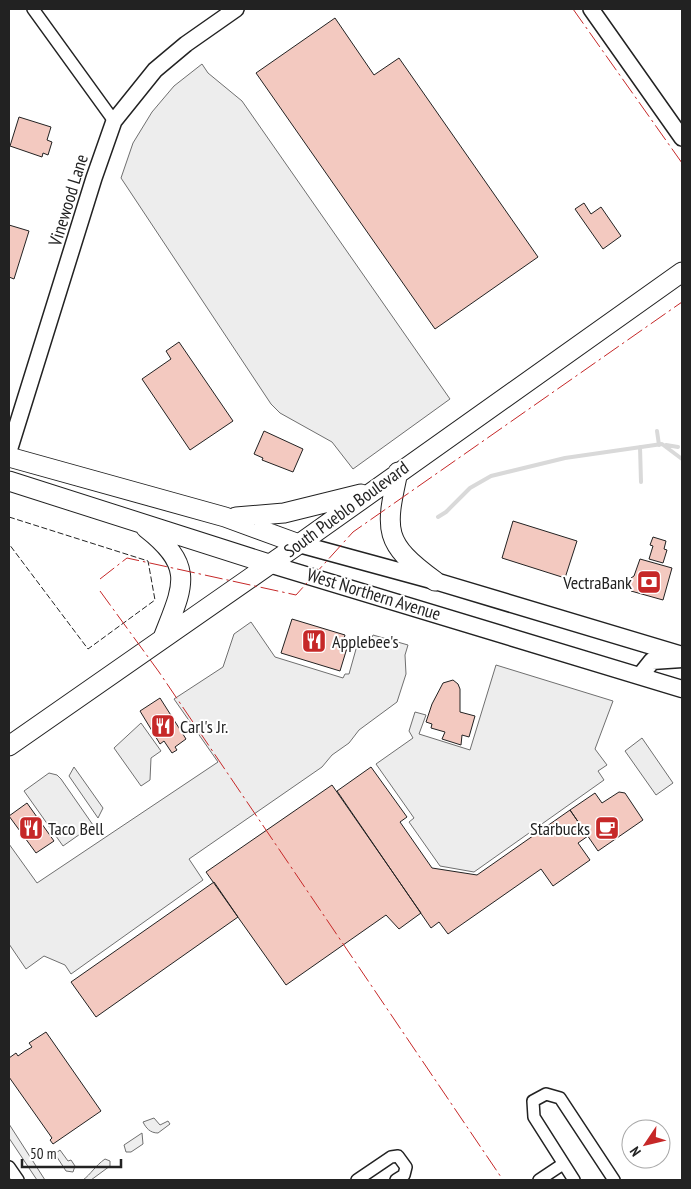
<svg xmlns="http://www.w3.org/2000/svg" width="691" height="1189" viewBox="0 0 691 1189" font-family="'PT Sans Narrow',sans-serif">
	<rect width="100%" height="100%" fill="#fff"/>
	<!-- grass -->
	<path fill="#eee" stroke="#6f6f6f" d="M154,1118L160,1125L168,1121L170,1124L158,1133C150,1133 146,1128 143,1122Z
		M9,1124L45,1180H37L9,1138Z
		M142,1133L143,1144L131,1152H126L124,1145Z
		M60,1150L68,1161L71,1160L75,1166L73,1172L66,1171L55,1154Z
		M105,1159L110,1161V1166L91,1180H83C91,1174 95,1166 105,1159Z"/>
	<!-- parking -->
	<path fill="#ededed" stroke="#6f6f6f" d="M202,64L208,73L242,101L450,399L353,469L332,442L280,413L271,404L121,178L133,143L152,112L174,86Z
		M251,622L275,657L343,678L345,674H349L358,642L369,646L373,635L408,645L405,655L406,674L397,702L359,730L349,743L332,755L322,767L189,859L203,880L71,974L65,965L44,956L26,969L9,944V844L37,883L218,762L174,699L223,667L234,634Z
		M496,665L613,701L595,749L607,765L598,771L604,780L474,872L440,866L409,822L414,818L376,764L413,738L409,731L415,712L426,715L419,734L470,750Z
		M141,723L161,751L151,758L150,780L141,786L114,748Z
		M642,738L673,783L656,795L625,751Z
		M74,767L103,808L98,818L69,776Z
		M49,773L57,775L61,779L93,825L63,846L24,791Z"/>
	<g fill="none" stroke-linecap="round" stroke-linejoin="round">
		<!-- stream -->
		<path stroke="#d9d9d9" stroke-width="4" d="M657,431L659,445
			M666,445L678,447
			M640,447L641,482
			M438,517L446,512L470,488L491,476L565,458L662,444L682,459"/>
	</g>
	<!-- building -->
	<path fill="#f3c9c0" stroke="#222" d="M335,18L374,75L399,58L538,257L435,329L256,73Z
		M19,117L51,127L47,140L52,142L48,155L43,153L42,157L10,146Z
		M584,203L591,214L601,207L621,236L603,249L575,209Z
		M9,225L29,231L14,279L9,277Z
		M179,342L233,421L190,450L142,379L171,359L166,351Z
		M264,431L303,449L293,472L262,460L263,458L254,454Z
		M513,521L577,541L565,578L502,558Z
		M653,537L666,541L664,549L667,550L663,563L649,559L653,546L650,545Z
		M640,559L672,568L663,600L631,591L628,586L631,578L634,576Z
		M292,619L345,635L342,646L347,648L340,671L281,653Z
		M453,680L458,684L460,689V712L475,716L469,737L462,735L461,745L442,739L445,732L431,728L432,724L426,722L432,704L443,683Z
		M160,698L186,739L175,747L177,750L172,753L164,741L160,744L140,711Z
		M371,767L407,817L400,822L432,868L477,875L570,810L588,836L578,843L590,860L553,886L541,869L448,934L439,922L431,928L337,791Z
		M332,785L421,913L399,929L386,915L286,985L206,872Z
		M619,792L625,793L643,820L598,851L570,810L595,793L602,803Z
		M27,803L54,841L36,853L9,816Z
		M214,882L238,917L96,1017L71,982Z
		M46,1032L101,1111L53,1144L50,1140L52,1138L9,1077V1058L16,1053L18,1056L25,1051L32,1047L29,1043Z"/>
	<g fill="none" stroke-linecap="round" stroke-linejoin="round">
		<defs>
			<path id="minor" d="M33,9L114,121
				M9,1167L18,1180
				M357,1180L391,1157L398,1156L406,1167L404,1175L396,1180
				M539,1180L563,1164
				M574,1180L534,1117L533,1101L546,1094L560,1098L614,1180"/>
			<path id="tertiary" d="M591,9L682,138
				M9,451L94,178L114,121L155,70L186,44L236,9"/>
			<path id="secondary" d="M299,544L435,581L682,655
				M269,564L682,689
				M640,676L652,661L682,659"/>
			<path id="primary" d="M9,457L225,517L299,544
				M398,472C385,531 383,543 435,581
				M9,481L269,564
				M236,517L284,513L361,494
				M146,528C196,567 183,586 163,638
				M9,746L299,544L682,272"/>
		</defs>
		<!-- minor casing -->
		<use href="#minor" stroke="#222" stroke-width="14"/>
		<!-- tertiary casing -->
		<use href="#tertiary" stroke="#222" stroke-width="18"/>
		<!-- secondary casing -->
		<use href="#secondary" stroke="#222" stroke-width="19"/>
		<!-- primary casing -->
		<use href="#primary" stroke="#222" stroke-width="21"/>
		<!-- minor -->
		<use href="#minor" stroke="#fff" stroke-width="11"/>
		<!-- tertiary -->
		<use href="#tertiary" stroke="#fff" stroke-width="15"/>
		<!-- secondary -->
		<use href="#secondary" stroke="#fff" stroke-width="16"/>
		<!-- primary -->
		<use href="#primary" stroke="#fff" stroke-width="19"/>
		<!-- fence -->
		<path stroke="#222" stroke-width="1" stroke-dasharray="6 2.5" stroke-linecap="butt" d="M9,517L148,561L155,600L88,649L9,544"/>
		<!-- power -->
		<path stroke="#c62828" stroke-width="1" stroke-dasharray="18 4 2.5 4" stroke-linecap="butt" d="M573,9L682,163
			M100,579L127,558L296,595L353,532L682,302
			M100,591L159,672L503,1180"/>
	</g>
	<!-- icons -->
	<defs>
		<symbol id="bank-square" viewBox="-11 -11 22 22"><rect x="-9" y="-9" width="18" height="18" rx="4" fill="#c62828" stroke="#fff"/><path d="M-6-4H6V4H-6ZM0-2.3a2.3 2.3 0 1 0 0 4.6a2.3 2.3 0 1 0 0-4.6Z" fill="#fff"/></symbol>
		<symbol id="restaurant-square" viewBox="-11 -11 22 22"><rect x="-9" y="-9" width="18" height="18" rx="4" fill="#c62828" stroke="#fff"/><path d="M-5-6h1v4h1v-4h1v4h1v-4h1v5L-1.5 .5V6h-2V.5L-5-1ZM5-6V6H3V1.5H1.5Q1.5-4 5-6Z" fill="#fff"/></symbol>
		<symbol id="cafe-square" viewBox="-11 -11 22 22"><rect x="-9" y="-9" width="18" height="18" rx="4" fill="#c62828" stroke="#fff"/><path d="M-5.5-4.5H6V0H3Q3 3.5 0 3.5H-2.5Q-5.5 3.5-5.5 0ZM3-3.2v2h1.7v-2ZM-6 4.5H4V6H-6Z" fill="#fff"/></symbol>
	</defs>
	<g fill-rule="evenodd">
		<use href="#bank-square" x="635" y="568" width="28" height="28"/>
		<use href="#restaurant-square" x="300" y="627" width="28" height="28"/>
		<use href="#restaurant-square" x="149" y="712" width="28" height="28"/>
		<use href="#restaurant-square" x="17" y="814" width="28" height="28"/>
		<use href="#cafe-square" x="593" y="814" width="28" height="28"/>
	</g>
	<g text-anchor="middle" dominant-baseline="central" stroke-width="4" stroke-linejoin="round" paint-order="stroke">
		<!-- street labels -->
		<g font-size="18" fill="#222" stroke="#fff">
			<text transform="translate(68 200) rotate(-73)">Vinewood Lane</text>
			<text transform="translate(346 509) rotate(-36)">South Pueblo Boulevard</text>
			<text transform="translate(374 594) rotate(17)">West Northern Avenue</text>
		</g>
		<!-- poi labels -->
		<g font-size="18" fill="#222" stroke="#fff" text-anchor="start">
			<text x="632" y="582" text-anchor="end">VectraBank</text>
			<text x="332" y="641">Applebee's</text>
			<text x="180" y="726">Carl's Jr.</text>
			<text x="48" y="828">Taco Bell</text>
			<text x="590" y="828" text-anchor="end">Starbucks</text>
		</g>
	</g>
	<!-- border -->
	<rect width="691" height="1189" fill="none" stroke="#222222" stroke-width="20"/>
	<!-- north arrow -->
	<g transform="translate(646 1144) rotate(235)"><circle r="24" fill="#ffffff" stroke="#a7a7a7"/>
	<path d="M0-4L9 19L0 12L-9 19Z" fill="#c62828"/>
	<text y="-8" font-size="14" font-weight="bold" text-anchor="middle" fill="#222222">N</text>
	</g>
	<!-- scale -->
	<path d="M22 1159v8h99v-8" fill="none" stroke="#222222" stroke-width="2.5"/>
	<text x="30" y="1159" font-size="15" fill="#222222" stroke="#ffffff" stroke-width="4" paint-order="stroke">50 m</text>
</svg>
